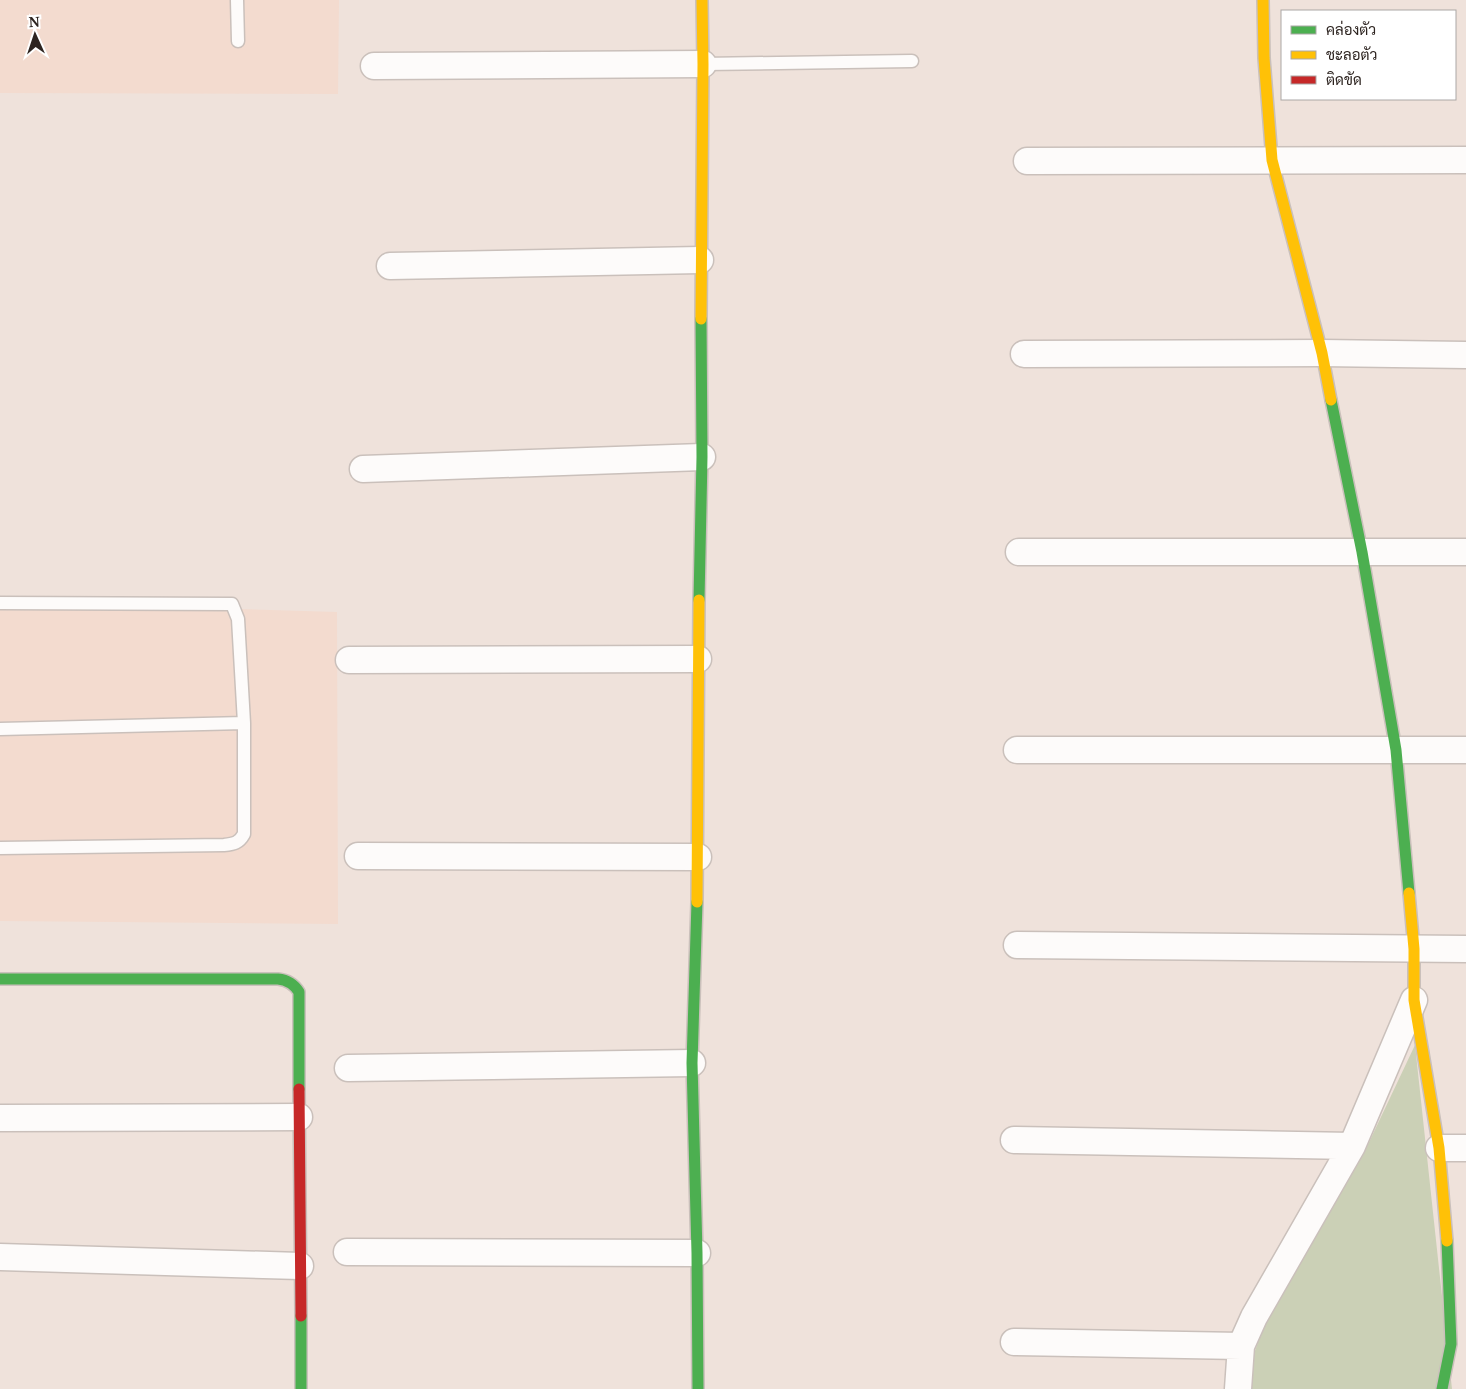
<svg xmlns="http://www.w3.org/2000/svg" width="1466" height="1389" viewBox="0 0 1466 1389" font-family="'Noto Serif',Sarabun,serif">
	<rect width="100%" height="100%" fill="#efe2db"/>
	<!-- built -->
	<path fill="#f3dbcf" d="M0,0H339L338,94L0,93Z
		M0,602L337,612L338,924L0,921Z"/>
	<!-- green -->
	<path fill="#cbd0b6" d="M1415,1045L1452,1389H1247C1248,1366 1257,1345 1265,1324L1363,1155Z"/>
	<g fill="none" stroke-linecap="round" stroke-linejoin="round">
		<defs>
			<path id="lane" d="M237,0L238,41
				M703,64L912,61
				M0,603L232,604L238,619L244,723V834C239,843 234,844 224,845L0,848
				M0,729L244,723"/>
			<path id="street" d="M374,66L703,64
				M1027,161L1466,160
				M390,266L700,260
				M1024,354L1322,353L1466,355
				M363,469L702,457
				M1019,552H1466
				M349,660L698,659
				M1017,750H1466
				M358,856L698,857
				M1017,945L1466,949
				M348,1068L692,1063
				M0,1118L299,1117
				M1014,1140L1352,1146
				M1439,1148H1466
				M347,1252L697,1253
				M0,1257L300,1266
				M1014,1342L1241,1346
				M1238,1389L1241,1346L1254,1317L1352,1146L1414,1000"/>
			<path id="fast" d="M1331,400L1362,552L1396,750L1409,893
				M699,600L702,457L701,319
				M697,902L692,1063L697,1253L698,1389
				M0,979H278C288,980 294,984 299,992V1089
				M301,1316V1389
				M1442,1389L1451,1344L1447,1241"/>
			<path id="slow" d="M1263,0L1264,58L1272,160L1322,353L1331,400
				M701,319L703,64L702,0
				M1409,893L1414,949V1000L1439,1148L1447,1241
				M697,902L699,600"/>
			<path id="jam" d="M299,1089L301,1316"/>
		</defs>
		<!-- lane casing -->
		<use href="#lane" stroke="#cac0bb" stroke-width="15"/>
		<!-- street casing -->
		<use href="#street" stroke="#cac0bb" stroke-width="29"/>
		<!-- fast casing -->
		<use href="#fast" stroke="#cac0bb" stroke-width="14"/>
		<!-- slow casing -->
		<use href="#slow" stroke="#cac0bb" stroke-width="14"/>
		<!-- jam casing -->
		<use href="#jam" stroke="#cac0bb" stroke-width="14"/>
		<!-- lane -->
		<use href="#lane" stroke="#fdfbfa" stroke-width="12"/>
		<!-- street -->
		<use href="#street" stroke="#fdfbfa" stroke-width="26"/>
		<!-- fast -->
		<use href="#fast" stroke="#4caf50" stroke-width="11"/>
		<!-- slow -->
		<use href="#slow" stroke="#ffc107" stroke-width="11"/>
		<!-- jam -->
		<use href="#jam" stroke="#c62828" stroke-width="11"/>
	</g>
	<!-- legend -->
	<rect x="1281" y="10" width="175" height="90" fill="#ffffff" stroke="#aba7a6"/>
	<rect x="1291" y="26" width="25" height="8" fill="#4caf50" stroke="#aba7a6"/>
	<text x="1326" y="35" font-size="15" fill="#2d2420">คล่องตัว</text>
	<rect x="1291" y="51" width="25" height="8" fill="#ffc107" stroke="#aba7a6"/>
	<text x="1326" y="60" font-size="15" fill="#2d2420">ชะลอตัว</text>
	<rect x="1291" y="76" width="25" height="8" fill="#c62828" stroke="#aba7a6"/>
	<text x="1326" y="85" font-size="15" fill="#2d2420">ติดขัด</text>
	<!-- north arrow -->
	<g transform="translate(35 35) rotate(357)" stroke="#ffffff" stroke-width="4" paint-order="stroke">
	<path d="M0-4L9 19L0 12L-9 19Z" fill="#2d2420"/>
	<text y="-8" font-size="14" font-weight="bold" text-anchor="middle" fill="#2d2420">N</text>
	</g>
</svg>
